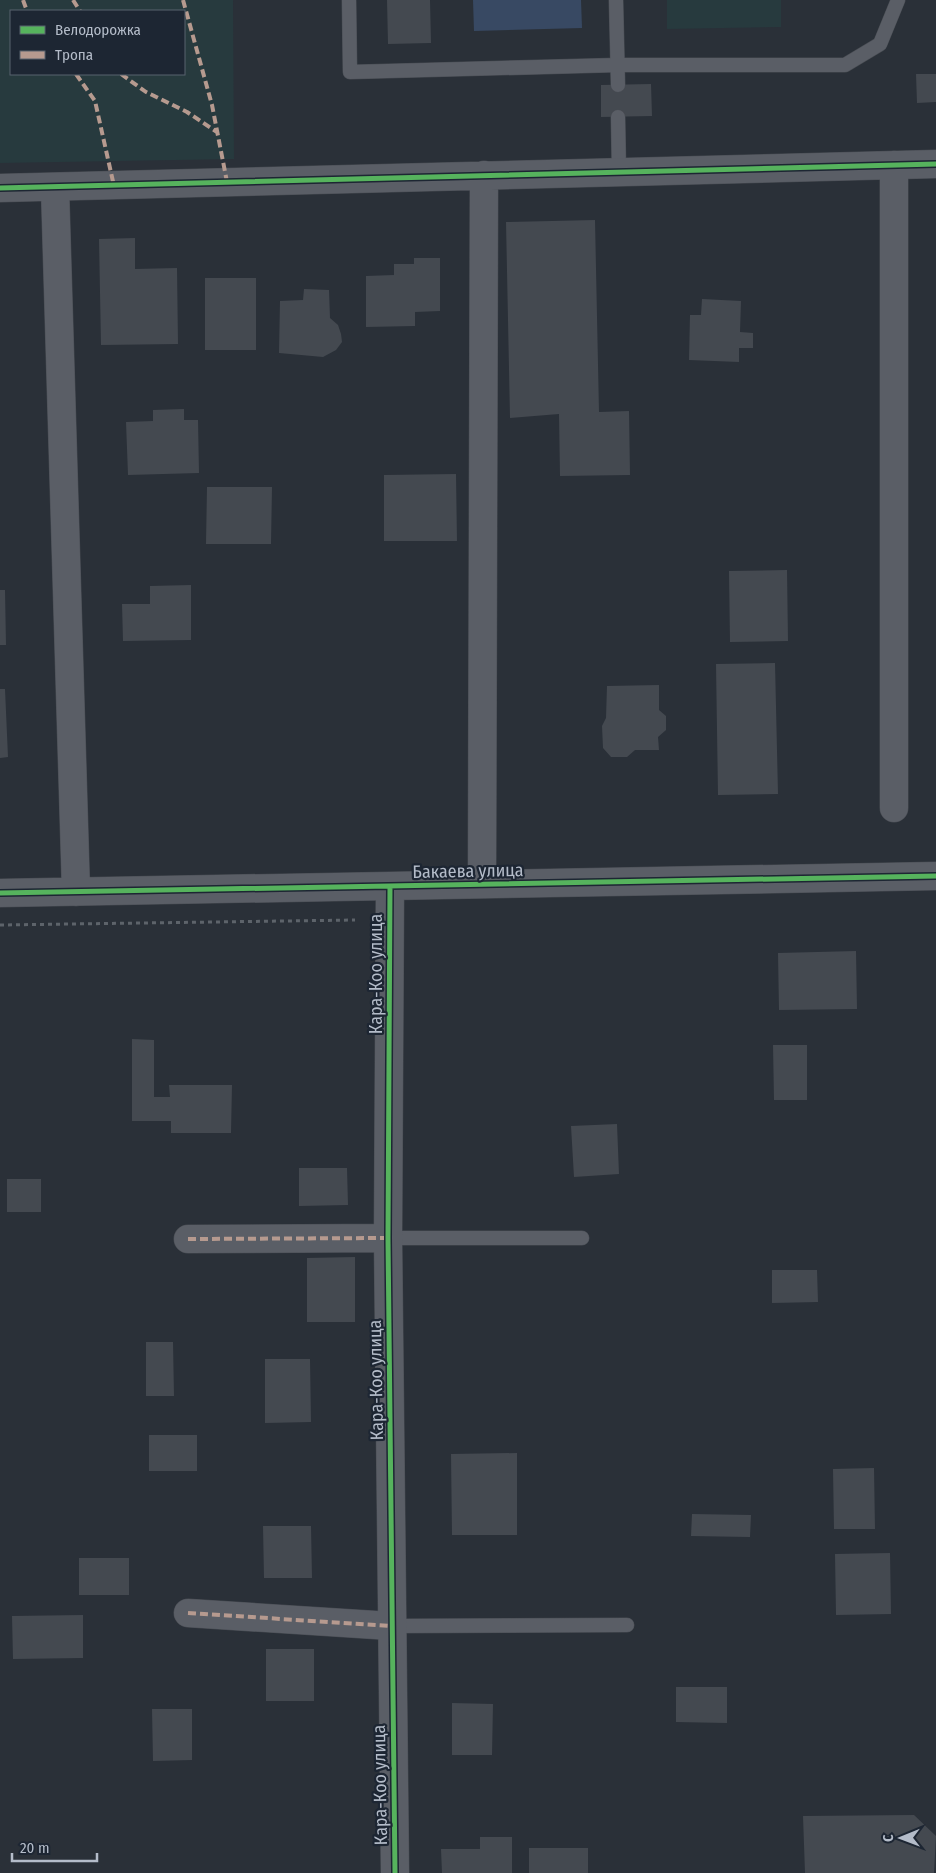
<svg xmlns="http://www.w3.org/2000/svg" width="936" height="1873" viewBox="0 0 936 1873" font-family="'Fira Sans Condensed',sans-serif">
	<rect width="100%" height="100%" fill="#2a3038"/>
	<!-- green -->
	<path fill="#273a3e" fill-rule="evenodd" d="M0,0H233L234,159L0,163ZM184,11V74H11V11Z
		M667,0H781V27L667,29Z"/>
	<!-- water -->
	<path fill="#384963" d="M473,0H581L582,28L474,31Z"/>
	<!-- building -->
	<path fill="#444950" d="M387,0H430L431,43L388,44Z
		M916,74H936V102L917,103Z
		M651,84L652,116L601,117V85Z
		M595,220L599,412L629,411L630,475L560,476L559,414L510,418L506,222Z
		M135,238V269L177,268L178,344L101,345L99,239Z
		M414,258H440V311L415,312V326L366,327V276L394,275V264H414Z
		M205,278H256V350H205Z
		M304,289L329,290L330,318L338,325L341,334L342,342L336,350L323,357L279,353L280,301L303,300Z
		M702,299L741,301L740,332L753,333V348H739V362L689,360L690,315H701Z
		M184,409V420H198L199,473L128,475L126,422L153,421V410Z
		M456,474L457,541H384V475Z
		M207,487H272L271,544H206Z
		M787,570L788,641L730,642L729,571Z
		M191,585V640L123,641L122,604H150V586Z
		M0,590H5L6,645H0Z
		M775,663L778,794L718,795L716,664Z
		M659,685V710L666,716V730L658,737L659,750H635L627,757H611L603,748L602,726L606,718L607,686Z
		M0,689H5L8,757L0,758Z
		M856,951L857,1009L779,1010L778,953Z
		M132,1039L154,1040V1097H170L169,1085H232L231,1133H171V1121H132Z
		M773,1045H807V1100H774Z
		M617,1124L619,1174L574,1177L571,1126Z
		M299,1168H347L348,1205L299,1206Z
		M7,1179H41V1212H7Z
		M355,1257V1322H307V1258Z
		M772,1270H817L818,1302L772,1303Z
		M146,1342H173L174,1396H146Z
		M265,1359H310L311,1422L265,1423Z
		M149,1435H197V1471H149Z
		M517,1453V1535H452L451,1454Z
		M874,1468L875,1529H834L833,1469Z
		M692,1514L751,1515L750,1537L691,1536Z
		M263,1526H311L312,1578H264Z
		M890,1553L891,1614L836,1615L835,1554Z
		M79,1558H129V1595H79Z
		M83,1615V1658L13,1659L12,1616Z
		M266,1649H314V1701H266Z
		M676,1687H727V1723L676,1722Z
		M452,1703L493,1704L492,1755H452Z
		M152,1709H192V1760L153,1761Z
		M914,1815L936,1836L934,1873H805L803,1816Z
		M480,1837H512V1873H442L441,1849H480Z
		M529,1848H588V1873H529Z"/>
	<g fill="none" stroke-linecap="round" stroke-linejoin="round">
		<defs>
			<path id="lane" d="M349,0L350,72L618,65H845L880,44L898,0
				M616,0L618,85
				M618,117L619,171
				M388,1238H582
				M391,1626L627,1625"/>
			<path id="street" d="M0,188L936,164
				M55,188L76,892
				M894,808V165
				M482,884L484,175
				M390,886L388,1238L395,1873
				M0,893L936,876
				M188,1239L388,1238
				M188,1613L391,1626"/>
		</defs>
		<!-- lane casing -->
		<use href="#lane" stroke="#484c53" stroke-width="15"/>
		<!-- street casing -->
		<use href="#street" stroke="#484c53" stroke-width="29"/>
		<!-- path -->
		<path stroke="#5d636a" stroke-width="3" stroke-dasharray="4 4" stroke-linecap="butt" d="M0,925L355,920"/>
		<!-- lane -->
		<use href="#lane" stroke="#5a5e66" stroke-width="14"/>
		<!-- street -->
		<use href="#street" stroke="#5a5e66" stroke-width="28"/>
		<!-- quiet -->
		<path stroke="#b69a8f" stroke-width="4" stroke-dasharray="8 4" stroke-linecap="butt" d="M23,0L27,11
			M73,0L80,11
			M183,0L212,105L227,182
			M76,74L95,101L114,186
			M121,74L146,92L187,112L217,132
			M188,1239L388,1238
			M188,1613L391,1626"/>
		<defs>
			<path id="cycleway" d="M0,188L936,164
				M390,886L388,1238L395,1873
				M0,893L936,876"/>
		</defs>
		<!-- cycleway casing -->
		<use href="#cycleway" stroke="#1d2633" stroke-width="8"/>
		<!-- cycleway -->
		<use href="#cycleway" stroke="#56b35d" stroke-width="5"/>
	</g>
	<g text-anchor="middle" dominant-baseline="central" stroke-width="4.5" stroke-linejoin="round" paint-order="stroke">
		<!-- street labels -->
		<g font-size="18" fill="#b4bcc9" stroke="#1d2633">
			<text transform="translate(468 871) rotate(-1)">Бакаева улица</text>
			<text transform="translate(376 974) rotate(-90)">Кара-Коо улица</text>
			<text transform="translate(376 1380) rotate(-91)">Кара-Коо улица</text>
			<text transform="translate(380 1785) rotate(-91)">Кара-Коо улица</text>
		</g>
	</g>
	<!-- legend -->
	<rect x="10" y="10" width="175" height="65" fill="#1d2633" stroke="#59626f"/>
	<rect x="20" y="26" width="25" height="8" fill="#56b35d" stroke="#59626f"/>
	<text x="55" y="35" font-size="15" fill="#b4bcc9">Велодорожка</text>
	<rect x="20" y="51" width="25" height="8" fill="#b69a8f" stroke="#59626f"/>
	<text x="55" y="60" font-size="15" fill="#b4bcc9">Тропа</text>
	<!-- north arrow -->
	<g transform="translate(901 1838) rotate(269)" stroke="#1d2633" stroke-width="4" paint-order="stroke">
	<path d="M0-4L9 19L0 12L-9 19Z" fill="#b4bcc9"/>
	<text y="-8" font-size="14" font-weight="bold" text-anchor="middle" fill="#b4bcc9">С</text>
	</g>
	<!-- scale -->
	<path d="M12 1853v8h85v-8" fill="none" stroke="#b4bcc9" stroke-width="2.5"/>
	<text x="20" y="1853" font-size="15" fill="#b4bcc9" stroke="#1d2633" stroke-width="4" paint-order="stroke">20 m</text>
</svg>
